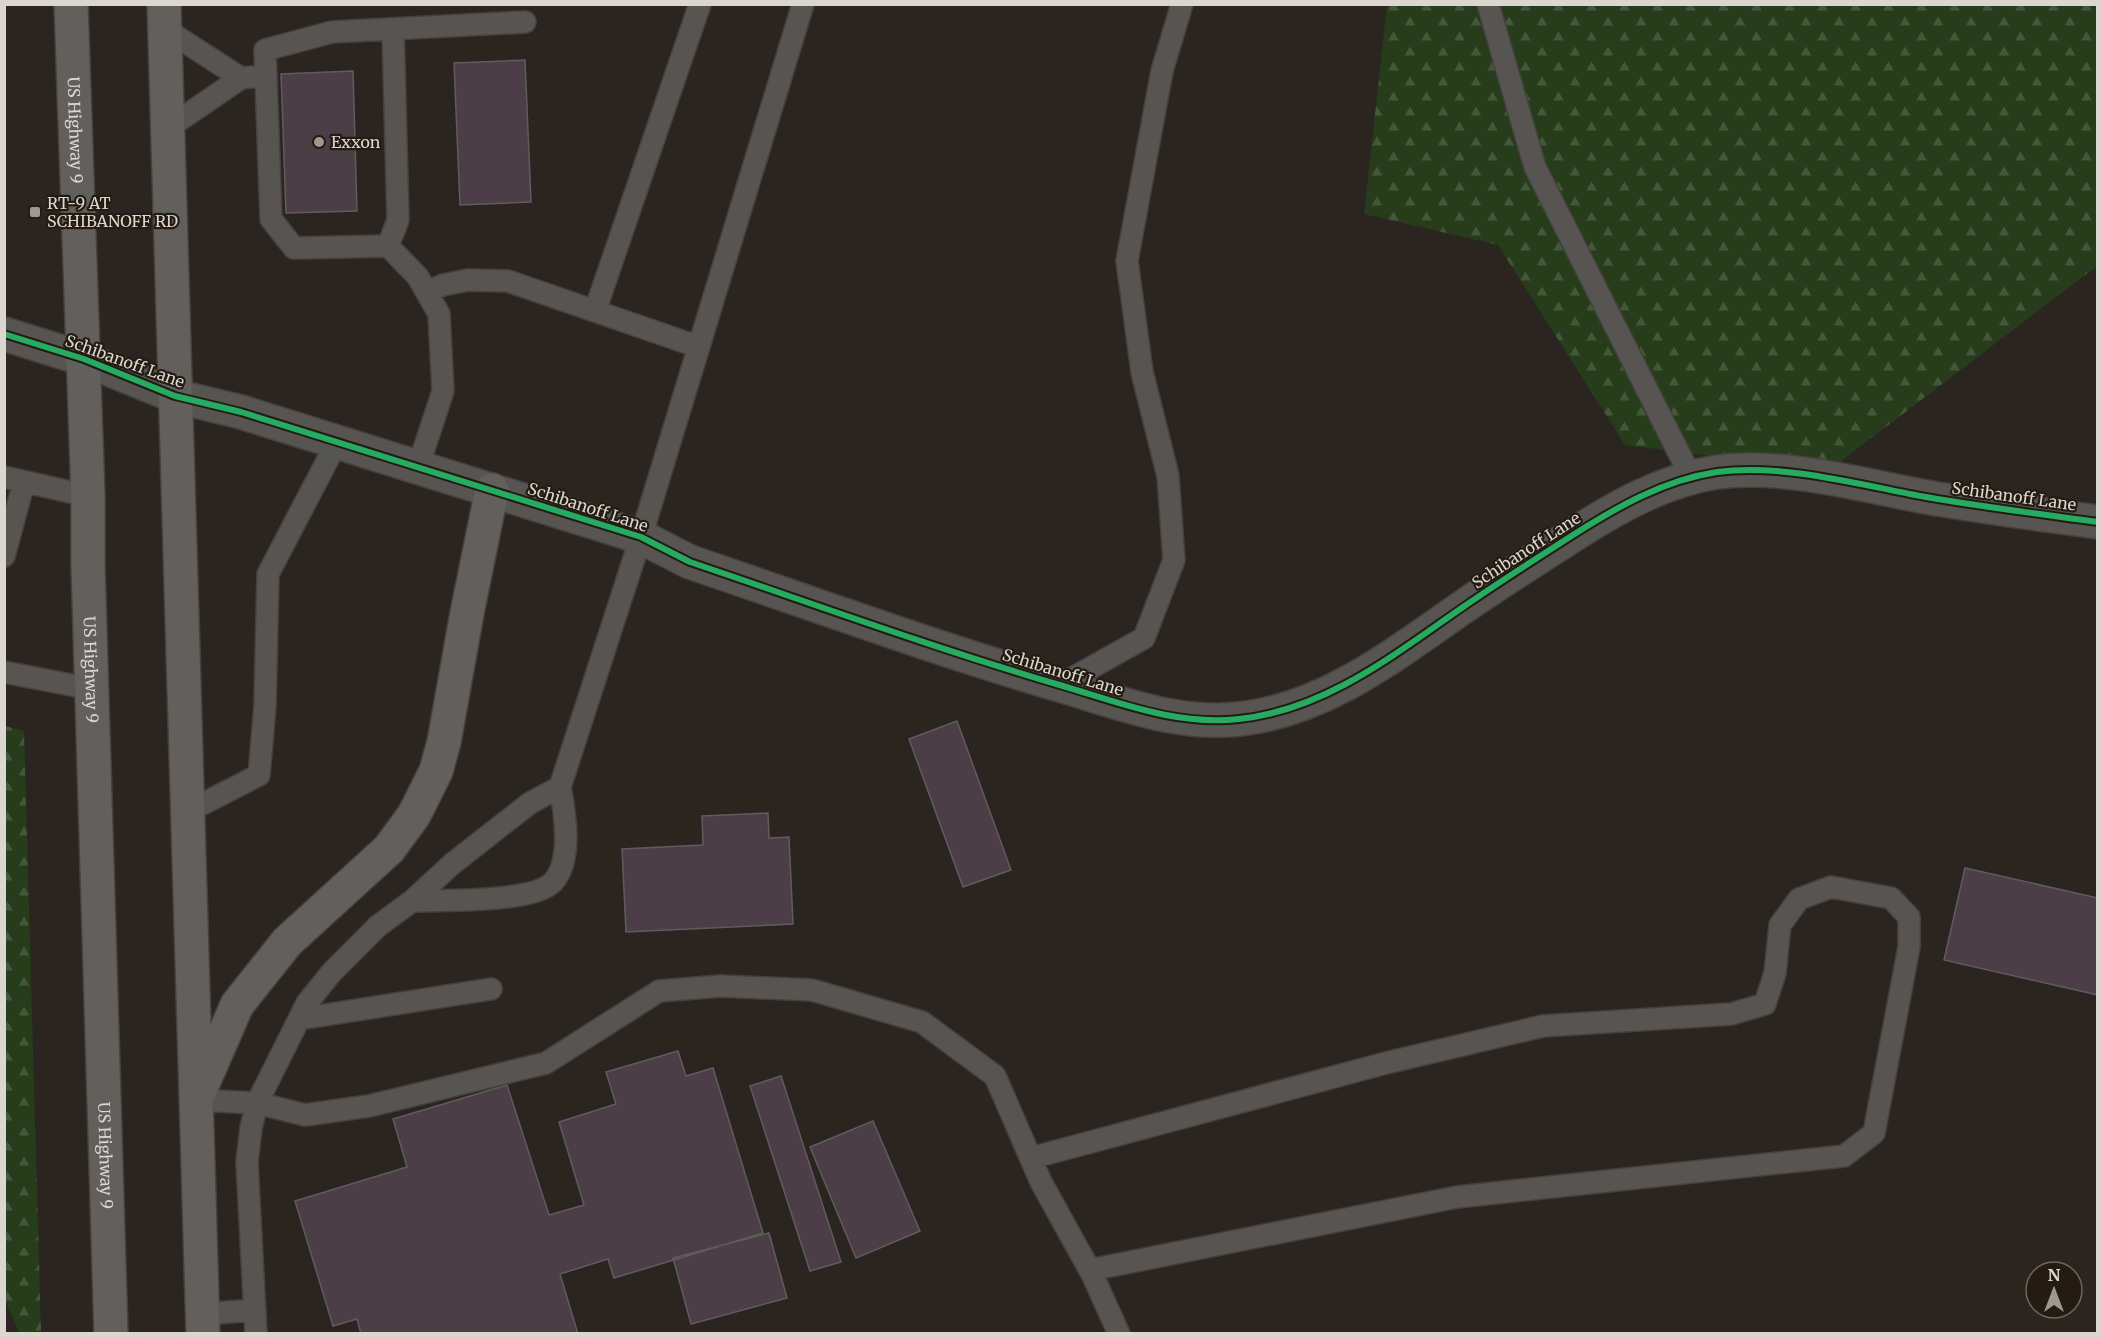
<svg xmlns="http://www.w3.org/2000/svg" width="2102" height="1338" viewBox="0 0 2102 1338" font-family="Merriweather,serif">
	<defs>
		<pattern id="forest-firs" width="22" height="20" patternUnits="userSpaceOnUse" patternTransform="scale(1.5)"><rect width="22" height="20" fill="#263c1b"/><path d="M5 1l3.5 6h-7zM16 11l3.5 6h-7z" fill="#45573b"/></pattern>
	</defs>
	<rect width="100%" height="100%" fill="#2a2520"/>
	<!-- forest -->
	<path fill="url(#forest-firs)" d="M1387,5H2097V266L1828,471L1625,445L1498,245L1364,214Z
		M5,726L24,731L41,1333H18L19,1332L5,1301Z"/>
	<!-- building -->
	<path fill="#4c3e47" stroke="#605c5c" stroke-width="1.5" d="M525,60L531,202L460,205L454,63Z
		M353,71L357,211L286,213L281,74Z
		M957,721L1011,870L963,887L909,739Z
		M768,813L769,838L789,837L793,924L626,932L622,849L703,845L702,816Z
		M1965,868L2098,898V995L1944,960Z
		M678,1051L686,1076L713,1068L763,1233L614,1278L608,1259L560,1274L578,1334H361L357,1319L333,1326L295,1201L407,1167L393,1119L507,1085L549,1215L584,1205L559,1122L616,1104L606,1072Z
		M781,1076L841,1262L810,1271L750,1086Z
		M873,1121L920,1231L856,1258L810,1147Z
		M769,1233L787,1298L691,1324L673,1258Z"/>
	<g fill="none" stroke-linecap="round" stroke-linejoin="round">
		<defs>
			<path id="service" d="M1488,4L1535,167L1692,479
				M165,29L241,78
				M168,128L241,78L266,76
				M388,246L398,220L393,29
				M427,292L443,285L468,280L508,281L699,347
				M595,311L700,4
				M418,467L443,391L439,314L418,277L388,246L294,248L271,219L265,50L332,32L525,22
				M4,477L88,496
				M4,556L24,482
				M4,672L92,689
				M1060,685L1144,638L1174,560L1168,476L1142,372L1127,261L1162,71L1182,4
				M187,812L259,775L265,706L268,574L337,442
				M412,901C442,900 533,903 553,882C573,860 565,813 560,787L641,537L803,4
				M299,1019L491,989
				M195,1100L257,1103L305,1115L369,1106L546,1063L659,991L721,986L812,990L922,1022L995,1076L1041,1182L1093,1276L1119,1334
				M1031,1158L1386,1063L1543,1026L1731,1014L1765,1004L1775,973L1780,925L1799,899L1831,887L1891,898L1909,917V947L1874,1133L1844,1156L1457,1197L1090,1270
				M203,1314L255,1310
				M256,1334L247,1162L251,1128L257,1103L307,1003L332,972L378,926L412,901L452,864L530,803L560,787"/>
			<path id="minor" d="M4,334L84,359L175,396L241,412L641,537L690,562C814,604 937,649 1063,686C1120,703 1178,726 1239,719C1326,710 1396,653 1466,605C1501,581 1537,558 1573,535C1617,507 1664,480 1717,472C1782,463 1861,485 1926,497C1983,507 2040,514 2098,522"/>
			<g id="trunk">
				<path id="s1" d="M71,4L88,496V565L111,1334"/>
				<path d="M164,4L203,1334"/>
				<path d="M200,1090L237,1005L287,942L389,849L414,815L436,771L444,742L467,613L492,490"/>
			</g>
		</defs>
		<!-- service casing -->
		<use href="#service" stroke="#46413d" stroke-width="24"/>
		<!-- minor casing -->
		<use href="#minor" stroke="#46413d" stroke-width="36"/>
		<!-- trunk casing -->
		<use href="#trunk" stroke="#46413d" stroke-width="36"/>
		<!-- service -->
		<use href="#service" stroke="#565552" stroke-width="21"/>
		<!-- minor -->
		<use href="#minor" stroke="#565552" stroke-width="33"/>
		<!-- trunk -->
		<use href="#trunk" stroke="#62605c" stroke-width="33"/>
		<defs>
			<path id="cycleway" d="M4,334L84,359L175,396L241,412L641,537L690,562C814,604 937,649 1063,686C1120,703 1178,726 1239,719C1326,710 1396,653 1466,605C1501,581 1537,558 1573,535C1617,507 1664,480 1717,472C1782,463 1861,485 1926,497C1983,507 2040,514 2098,522"/>
		</defs>
		<!-- cycleway casing -->
		<use href="#cycleway" stroke="#241c12" stroke-width="10"/>
		<!-- cycleway -->
		<use href="#cycleway" stroke="#26ab63" stroke-width="6"/>
	</g>
	<!-- markers -->
	<g fill="#9e9892" stroke="#241c12" stroke-width="2">
		<circle cx="319" cy="142" r="6"/>
		<rect x="29" y="206" width="12" height="12" rx="3"/>
	</g>
	<g text-anchor="middle" dominant-baseline="central" stroke-width="4.5" stroke-linejoin="round" paint-order="stroke">
		<!-- street labels -->
		<g font-size="16" fill="#dcd6d0" stroke="#241c12">
			<text stroke="none"><textPath href="#s1" startOffset="126">US Highway 9</textPath></text>
			<text transform="translate(125 361) rotate(20)">Schibanoff Lane</text>
			<text transform="translate(2014 496) rotate(8)">Schibanoff Lane</text>
			<text transform="translate(588 507) rotate(18)">Schibanoff Lane</text>
			<text transform="translate(1526 550) rotate(-33)">Schibanoff Lane</text>
			<text stroke="none"><textPath href="#s1" startOffset="666">US Highway 9</textPath></text>
			<text transform="translate(1063 672) rotate(17)">Schibanoff Lane</text>
			<text stroke="none"><textPath href="#s1" startOffset="1152">US Highway 9</textPath></text>
		</g>
		<!-- poi labels -->
		<g font-size="16" fill="#dcd6d0" stroke="#241c12" text-anchor="start">
			<text x="331" y="142">Exxon</text>
			<text x="47" y="203">RT-9 AT<tspan x="47" dy="18">SCHIBANOFF RD</tspan></text>
		</g>
	</g>
	<!-- border -->
	<rect width="2102" height="1338" fill="none" stroke="#dcd6d0" stroke-width="12"/>
	<!-- north arrow -->
	<g transform="translate(2054 1290)"><circle r="28" fill="#241c12" stroke="#6e665e" stroke-width="1.5"/>
	<path d="M0-4.5L10 22L0 15L-10 22Z" fill="#9e9892"/>
	<text y="-9" font-size="16" font-weight="bold" text-anchor="middle" fill="#dcd6d0">N</text>
	</g>
</svg>
